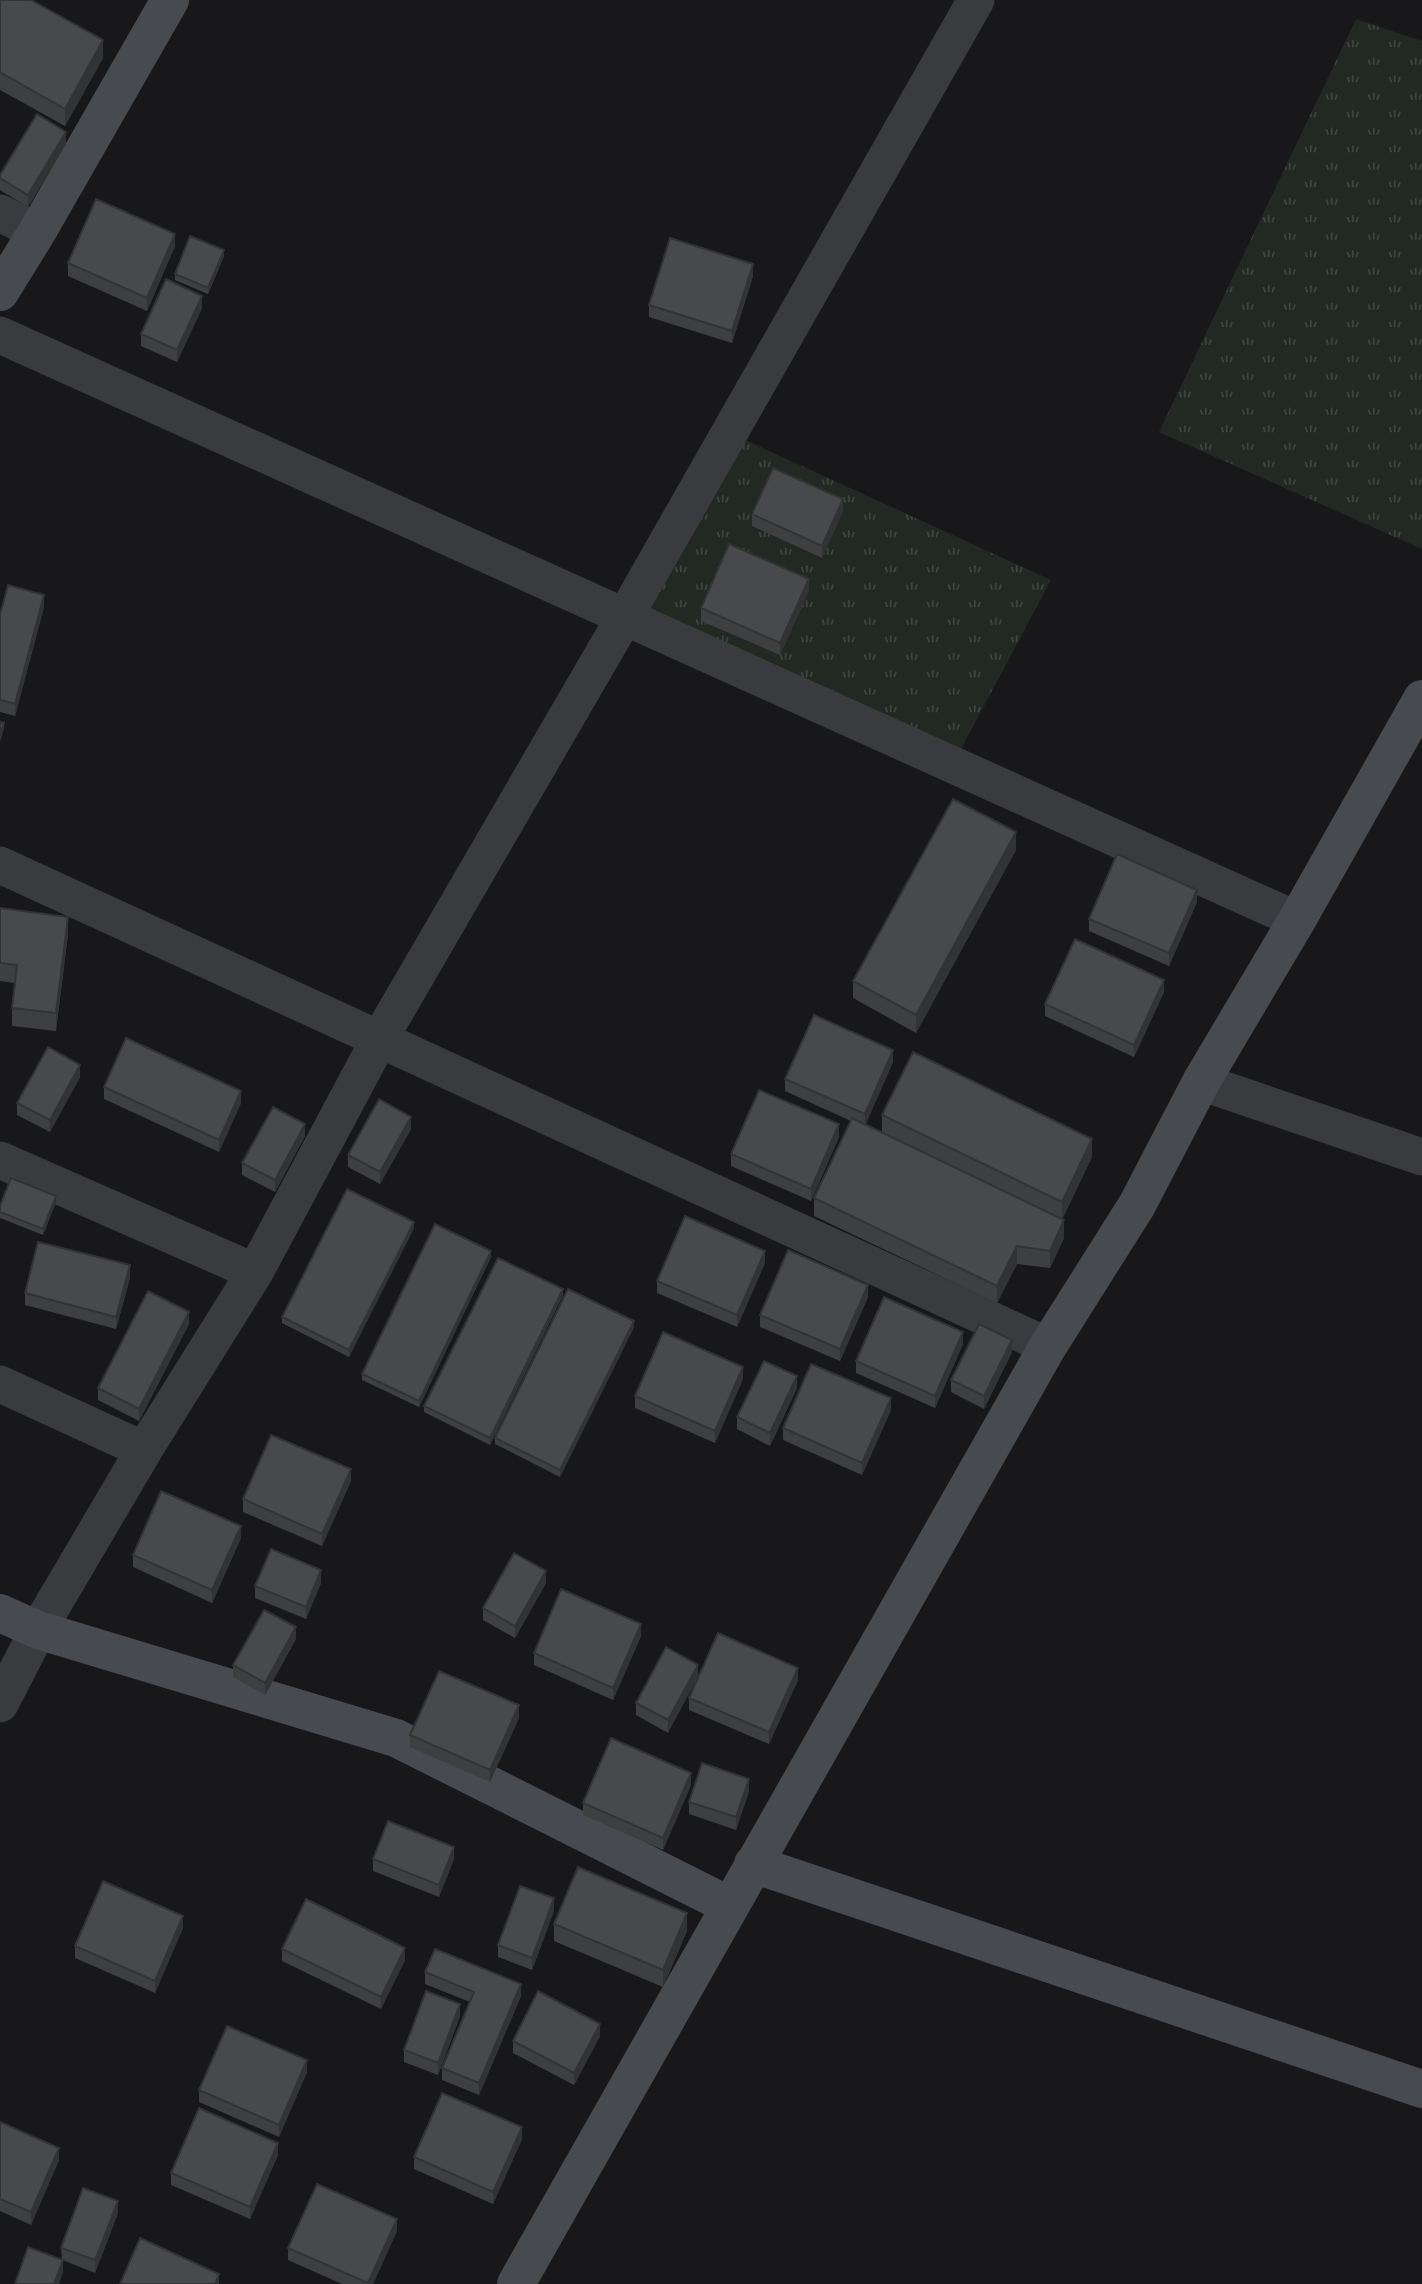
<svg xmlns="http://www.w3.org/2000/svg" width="1422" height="2284" viewBox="0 0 1422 2284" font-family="Mulish,sans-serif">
	<defs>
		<pattern id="grass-tufts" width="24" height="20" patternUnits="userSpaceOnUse" patternTransform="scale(1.75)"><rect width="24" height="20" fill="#222922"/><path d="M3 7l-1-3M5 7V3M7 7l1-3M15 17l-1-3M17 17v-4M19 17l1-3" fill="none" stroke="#3f4640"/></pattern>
	</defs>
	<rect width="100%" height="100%" fill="#18181a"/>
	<!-- grass -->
	<path fill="url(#grass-tufts)" d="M1356,19L1422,41V549L1159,432Z
		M730,433L1051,580L960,751L631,605Z"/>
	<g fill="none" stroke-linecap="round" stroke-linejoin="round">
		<!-- street -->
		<path stroke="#393b3e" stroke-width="37" d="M0,213L37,232
			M0,335L1297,920
			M0,865L1048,1346
			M1201,1082L1422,1157
			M0,1160L255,1272
			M0,1384L144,1450
			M0,1704L38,1630L144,1450L255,1272L380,1038L624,618L976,0"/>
		<!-- secondary -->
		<path stroke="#474a4e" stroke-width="38" d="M0,292L37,232L170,0
			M0,1613L38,1630L396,1738L730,1906
			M753,1864L1422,2089
			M516,2284L1048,1346L1137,1205L1201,1082L1297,920L1422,699"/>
	</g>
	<!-- wall -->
	<path fill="#3d3f41" d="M0,0L103,58L65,126L0,90Z
		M66,144L28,207L0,190V178Z
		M175,246L147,311L68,276V263Z
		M224,256L208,294L175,280V274Z
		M753,276L732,343L649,317V305Z
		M202,308L177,362L141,346V334Z
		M843,511L822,558L752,526V514Z
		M809,591L780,655L701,621V608Z
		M44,607L15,716L0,712V615Z
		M1016,850L916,1033L853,998V981Z
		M1197,902L1169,966L1089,931V919Z
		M0,908L68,934L56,1031L12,1026V1008L15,983L0,981Z
		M1164,992L1134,1057L1045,1016V1004Z
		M893,1062L865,1125L882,1133V1115L1092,1157L1062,1219L1064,1238L1050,1268L1017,1264L997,1303L814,1216V1198L851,1121L785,1091V1079Z
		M80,1077L50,1132L17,1115V1103Z
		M104,1087L241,1103L219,1152L104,1099Z
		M411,1129L380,1184L348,1167V1155Z
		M305,1136L275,1192L242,1175V1163Z
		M839,1137L811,1201L731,1166V1154Z
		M56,1202L43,1235L0,1218V1206Z
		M414,1228L349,1357L282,1323V1317Z
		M491,1257L419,1407L362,1380V1374Z
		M765,1263L737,1327L657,1293V1281Z
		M130,1278L116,1329L25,1305V1293Z
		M563,1295L490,1445L424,1412V1406Z
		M868,1297L840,1361L760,1327V1315Z
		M189,1324L139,1421L98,1400V1388Z
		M634,1327L560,1477L495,1444V1438Z
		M963,1344L935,1408L856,1373V1361Z
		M1012,1352L984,1409L951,1392V1380Z
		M743,1379L715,1443L635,1408V1396Z
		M797,1388L770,1446L737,1429V1417Z
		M891,1410L862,1475L783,1440V1428Z
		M351,1481L322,1546L243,1512V1499Z
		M241,1538L212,1603L133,1567V1555Z
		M321,1583L306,1619L255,1598V1586Z
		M546,1583L515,1638L483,1620V1608Z
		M641,1636L613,1700L534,1665V1653Z
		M296,1639L265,1695L233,1677V1665Z
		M698,1665L668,1733L636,1715V1703Z
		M798,1680L769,1744L689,1710V1698Z
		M519,1718L490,1782L410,1747V1735Z
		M691,1785L663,1850L583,1815V1803Z
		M749,1791L736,1830L689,1814V1802Z
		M373,1859H454L439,1897L373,1871Z
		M554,1911L532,1970L498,1957V1945Z
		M554,1924L687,1931L663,1987L554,1941Z
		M183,1928L155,1993L75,1958V1946Z
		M282,1949L405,1960L381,2009L282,1961Z
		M425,1972L521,1996L479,2095L442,2080V2068L470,2002L425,1984Z
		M460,2016L438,2075L404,2062V2050Z
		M600,2036L574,2085L513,2053V2041Z
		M307,2072L279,2137L199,2102V2090Z
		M0,2122L59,2160L31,2225L0,2211Z
		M522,2139L493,2204L414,2169V2157Z
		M278,2155L250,2219L171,2185V2173Z
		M118,2213L95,2273L63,2260V2272L61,2248Z
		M397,2231L373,2284H342L288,2260V2248Z"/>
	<!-- shaded-wall -->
	<path fill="#323335" d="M103,40V58L65,126V109Z
		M66,132V144L28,207V195Z
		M175,234V246L147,311V298Z
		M224,250V256L208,294V288Z
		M753,264V276L732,343V331Z
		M202,296V308L177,362V350Z
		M843,499V511L822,558V546Z
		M809,579V591L780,655V643Z
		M44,595V607L15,716V704Z
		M4,723V729L0,742V735Z
		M1016,832V850L916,1033V1015Z
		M1197,890V902L1169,966V953Z
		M68,917V934L56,1031V1013Z
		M1164,980V992L1134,1057V1045Z
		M893,1050V1062L865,1126V1114Z
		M80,1065V1077L50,1132V1120Z
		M241,1091V1103L219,1152V1140Z
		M411,1117V1129L380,1184V1172Z
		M305,1124V1136L275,1192V1180Z
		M839,1124V1137L811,1201V1189Z
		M1092,1139V1157L1062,1220V1202Z
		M56,1196V1202L43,1235V1229Z
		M1064,1220V1238L1050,1268V1251Z
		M414,1222V1228L349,1357V1350Z
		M1017,1246V1264L997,1303V1286Z
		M491,1251V1257L419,1407V1401Z
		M765,1251V1263L737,1327V1315Z
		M130,1265V1278L116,1329V1317Z
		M868,1285V1297L840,1361V1349Z
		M563,1289V1295L490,1445V1438Z
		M189,1312V1324L139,1421V1409Z
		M634,1321V1327L560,1477V1470Z
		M963,1332V1344L935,1408V1396Z
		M1012,1340V1352L984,1409V1396Z
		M743,1367V1379L715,1443V1431Z
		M797,1376V1388L770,1446V1433Z
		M891,1398V1410L862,1475V1463Z
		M351,1469V1481L322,1546V1534Z
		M241,1526V1538L212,1603V1590Z
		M321,1570V1583L306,1619V1607Z
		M546,1571V1583L515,1638V1626Z
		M641,1624V1636L613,1700V1688Z
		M296,1627V1639L265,1695V1683Z
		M698,1665V1677L668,1733V1720Z
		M798,1668V1680L769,1744V1732Z
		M519,1705V1718L490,1782V1770Z
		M691,1773V1785L663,1850V1838Z
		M749,1779V1791L736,1830V1817Z
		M454,1847V1859L439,1897V1885Z
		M554,1898V1911L532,1970V1958Z
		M687,1913V1931L663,1987V1970Z
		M183,1916V1928L155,1993V1981Z
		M405,1948V1960L381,2009V1997Z
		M521,1984V1996L479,2095V2083Z
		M460,2004V2016L438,2075V2063Z
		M600,2024V2036L574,2085V2073Z
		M307,2060V2072L279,2137V2125Z
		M522,2127V2139L493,2204V2192Z
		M278,2143V2155L250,2219V2207Z
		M59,2148V2160L31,2225V2212Z
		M118,2201V2213L95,2273V2260Z
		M397,2219V2231L373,2284H368Z
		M63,2260V2272L59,2284H54Z
		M219,2274V2284H215Z"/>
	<!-- building -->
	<path fill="#47494c" stroke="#323335" stroke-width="2" d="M0,0H31L103,40L65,109L0,72Z
		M37,114L66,132L28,195L0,178V175Z
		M96,199L175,234L147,298L68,263Z
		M190,236L224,250L208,288L175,274Z
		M670,238L753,264L732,331L649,305Z
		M166,279L202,296L177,350L141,334Z
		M773,468L843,499L822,546L752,514Z
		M729,544L809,579L780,643L701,608Z
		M8,585L44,595L15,704L0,700V615Z
		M0,722L4,723L0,735Z
		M953,799L1016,832L916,1015L853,981Z
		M1117,854L1197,890L1169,953L1089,919Z
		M0,908L68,917L56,1013L12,1008L17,965L0,963Z
		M1075,939L1164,980L1134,1045L1045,1004Z
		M814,1015L893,1050L865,1114L785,1079Z
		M126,1038L241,1091L219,1140L104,1087Z
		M48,1047L80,1065L50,1120L17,1103Z
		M913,1052L1092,1139L1062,1202L882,1115Z
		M759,1090L839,1124L811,1189L731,1154Z
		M379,1099L411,1117L380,1172L348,1155Z
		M273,1107L305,1124L275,1180L242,1163Z
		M852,1118L1064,1220L1050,1251L1017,1246L997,1286L814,1198Z
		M11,1178L56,1196L43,1229L0,1212V1206Z
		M347,1189L414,1222L349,1350L282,1317Z
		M685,1216L765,1251L737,1315L657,1281Z
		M435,1224L491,1251L419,1401L362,1374Z
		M38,1242L130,1265L116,1317L25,1293Z
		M788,1250L868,1285L840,1349L760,1315Z
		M498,1258L563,1289L490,1438L424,1406Z
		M568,1289L634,1321L560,1470L495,1438Z
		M148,1291L189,1312L139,1409L98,1388Z
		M884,1297L963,1332L935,1396L856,1361Z
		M979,1324L1012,1340L984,1396L951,1380Z
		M663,1332L743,1367L715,1431L635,1396Z
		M764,1361L797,1376L770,1433L737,1417Z
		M811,1364L891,1398L862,1463L783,1428Z
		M271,1435L351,1469L322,1534L243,1499Z
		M161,1491L241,1526L212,1590L133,1555Z
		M271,1549L321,1570L306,1607L255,1586Z
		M514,1553L546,1571L515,1626L483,1608Z
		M561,1589L641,1624L613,1688L534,1653Z
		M264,1610L296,1627L265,1683L233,1665Z
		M718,1633L798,1668L769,1732L689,1698Z
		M666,1647L698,1665L668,1720L636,1703Z
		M439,1671L519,1705L490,1770L410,1735Z
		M611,1738L691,1773L663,1838L583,1803Z
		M702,1763L749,1779L736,1817L689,1802Z
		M388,1821L454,1847L439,1885L373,1859Z
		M578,1867L687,1913L663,1970L554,1924Z
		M103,1881L183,1916L155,1981L75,1946Z
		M520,1886L554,1898L532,1958L498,1945Z
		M306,1899L405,1948L381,1997L282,1949Z
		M435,1949L521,1984L479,2083L442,2068L474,1992L425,1972Z
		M426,1991L460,2004L438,2063L404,2050Z
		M538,1991L600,2024L574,2073L513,2041Z
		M227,2026L307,2060L279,2125L199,2090Z
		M442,2093L522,2127L493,2192L414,2157Z
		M199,2108L278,2143L250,2207L171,2173Z
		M0,2122L59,2148L31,2212L0,2199Z
		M317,2184L397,2219L368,2283L288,2248Z
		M83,2188L118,2201L95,2260L61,2248Z
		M140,2238L219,2274L215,2284H120Z
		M28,2247L63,2260L54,2284H15Z"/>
</svg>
